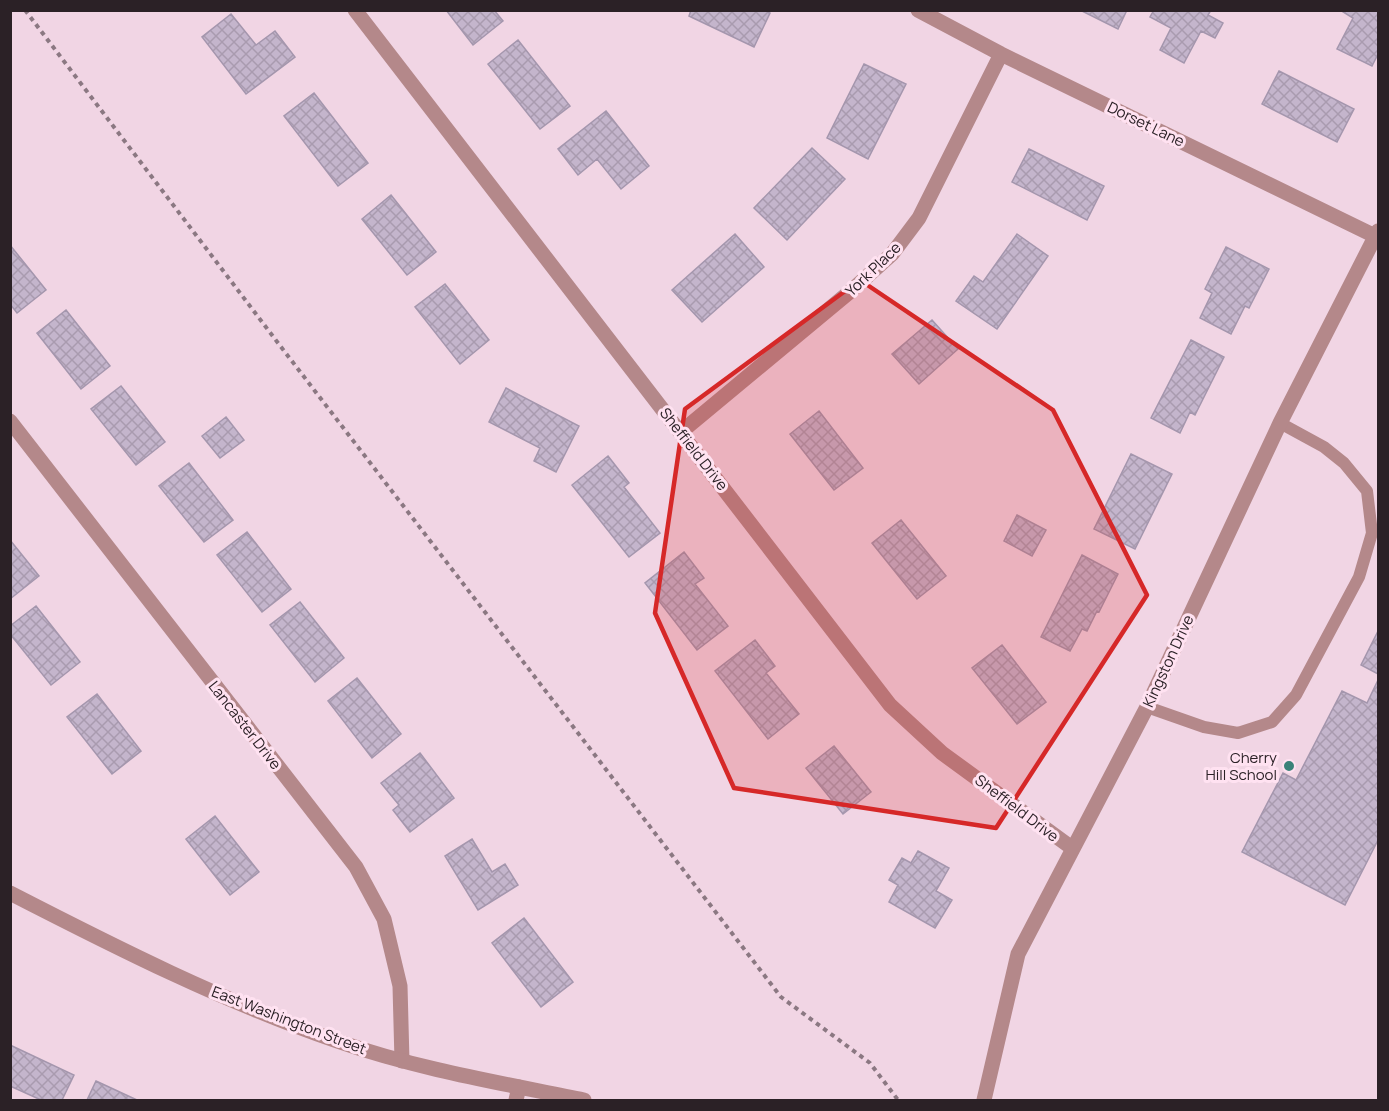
<svg xmlns="http://www.w3.org/2000/svg" width="1389" height="1111" viewBox="0 0 1389 1111" font-family="Manrope,sans-serif">
	<defs>
		<pattern id="building-cross-hatch" width="8" height="8" patternUnits="userSpaceOnUse" patternTransform="scale(1.5)"><rect width="8" height="8" fill="#c4b5cc"/><path d="M0 0l8 8M0 8l8-8" fill="none" stroke="#a99baf"/></pattern>
	</defs>
	<rect width="100%" height="100%" fill="#f1d5e4"/>
	<!-- building -->
	<path fill="url(#building-cross-hatch)" stroke="#a496ad" stroke-width="1.5" d="M446,10H494L503,21L473,45Z
		M691,10H764L770,13L754,47L689,16Z
		M1080,10H1127L1118,29Z
		M1154,10H1211L1208,15L1223,23L1215,38L1201,31L1184,63L1160,50L1171,28L1150,17Z
		M1340,10H1378V54L1372,66L1337,49L1353,18Z
		M231,14L256,45L275,31L295,57L246,94L202,37Z
		M518,40L570,106L540,129L488,64Z
		M864,64L906,84L868,159L827,138Z
		M1279,71L1354,109L1337,142L1262,104Z
		M314,93L368,163L338,186L284,116Z
		M606,111L649,166L621,189L597,159L578,175L558,149Z
		M812,148L845,179L787,240L754,208Z
		M1029,149L1104,186L1087,220L1012,182Z
		M391,195L436,252L407,275L362,219Z
		M735,234L764,267L702,322L672,290Z
		M1017,234L1048,256L997,329L956,301L974,276L983,282Z
		M10,245L46,290L17,313L10,304Z
		M1226,247L1269,269L1249,308L1245,306L1231,334L1200,318L1212,293L1205,289Z
		M445,284L489,340L460,364L415,307Z
		M66,310L110,366L81,389L37,333Z
		M932,320L958,349L919,384L892,354Z
		M1191,340L1224,357L1195,415L1190,412L1180,433L1151,418Z
		M121,386L165,442L136,465L91,409Z
		M506,388L579,426L556,472L534,461L540,448L489,422Z
		M819,411L863,468L834,490L790,434Z
		M226,417L244,440L220,458L202,436Z
		M1131,454L1172,474L1135,549L1094,529Z
		M608,456L629,483L624,487L660,533L629,557L572,485Z
		M189,463L233,520L204,542L159,486Z
		M1017,515L1046,530L1032,556L1004,541Z
		M901,520L946,576L917,599L872,543Z
		M247,532L291,589L262,612L217,555Z
		M10,540L39,576L10,599Z
		M684,552L704,578L695,584L728,626L697,650L645,583Z
		M1082,555L1118,574L1099,612L1097,611L1087,631L1082,629L1070,651L1041,637Z
		M300,602L344,658L315,682L270,625Z
		M36,606L80,662L51,685L10,634V626Z
		M1378,631V674L1361,665Z
		M755,640L775,666L766,673L799,714L768,739L715,671Z
		M1002,645L1046,702L1017,724L972,668Z
		M357,678L401,734L372,758L328,701Z
		M1378,680V840L1345,905L1242,852L1283,773L1296,780L1342,691L1367,703Z
		M97,694L141,751L112,774L67,717Z
		M834,746L871,792L843,814L806,768Z
		M420,753L454,798L410,832L393,810L399,805L381,783Z
		M215,816L259,872L230,895L186,839Z
		M472,839L492,872L505,864L518,885L478,910L445,856Z
		M918,851L949,868L936,891L952,900L935,928L889,902L898,885L889,880L902,858L911,863Z
		M524,918L573,982L541,1007L492,943Z
		M10,1045L74,1075L62,1100H41L10,1086Z
		M96,1081L137,1100H87Z"/>
	<g fill="none" stroke-linecap="round" stroke-linejoin="round">
		<!-- path -->
		<path stroke="#8b7882" stroke-width="4" stroke-dasharray="4.5 4.5" stroke-linecap="butt" d="M25,10L278,343L781,997L870,1063L898,1100"/>
		<!-- service -->
		<path stroke="#b4888a" stroke-width="12" d="M1147,707L1204,727L1238,733L1272,722L1296,695L1359,577L1372,533L1367,491L1344,463L1324,447L1280,423"/>
		<!-- minor -->
		<path stroke="#b4888a" stroke-width="15" d="M355,10L890,705L942,753L1072,848
			M918,10L1001,54L1375,236
			M10,421L356,867L384,919L400,986L402,1061
			M681,432L852,290L892,254L919,218L1001,54
			M516,1100L519,1087
			M984,1100L1018,954L1147,707L1280,423L1378,231"/>
		<!-- tertiary -->
		<path stroke="#b4888a" stroke-width="15" d="M10,893C117,948 224,1002 337,1041C417,1069 501,1083 584,1100"/>
	</g>
	<!-- marked area -->
	<path fill="#d62828" fill-opacity="0.2" stroke="#d62828" stroke-width="4.5" stroke-linejoin="round" d="M860,280L1053,410L1147,595L996,828L734,788L655,613L685,409Z"/>
	<!-- markers -->
	<circle fill="#3b8279" stroke="#ffe2f1" stroke-width="2" cx="1289" cy="766" r="6"/>
	<g text-anchor="middle" dominant-baseline="central" stroke-width="6" stroke-linejoin="round" paint-order="stroke">
		<!-- street labels -->
		<g font-size="15" fill="#2b2126" stroke="#ffe2f1">
			<text transform="translate(1146 124) rotate(26)">Dorset Lane</text>
			<text transform="translate(873 269) rotate(-44)">York Place</text>
			<text transform="translate(694 449) rotate(52)">Sheffield Drive</text>
			<text transform="translate(1168 661) rotate(-65)">Kingston Drive</text>
			<text transform="translate(245 725) rotate(52)">Lancaster Drive</text>
			<text transform="translate(1017 808) rotate(37)">Sheffield Drive</text>
			<text transform="translate(289 1020) rotate(21)">East Washington Street</text>
		</g>
		<!-- poi labels -->
		<g font-size="15" fill="#2b2126" stroke="#ffe2f1" text-anchor="end">
			<text x="1277" y="757">Cherry<tspan x="1277" dy="17">Hill School</tspan></text>
		</g>
	</g>
	<!-- border -->
	<rect width="1389" height="1111" fill="none" stroke="#2b2126" stroke-width="24"/>
</svg>
